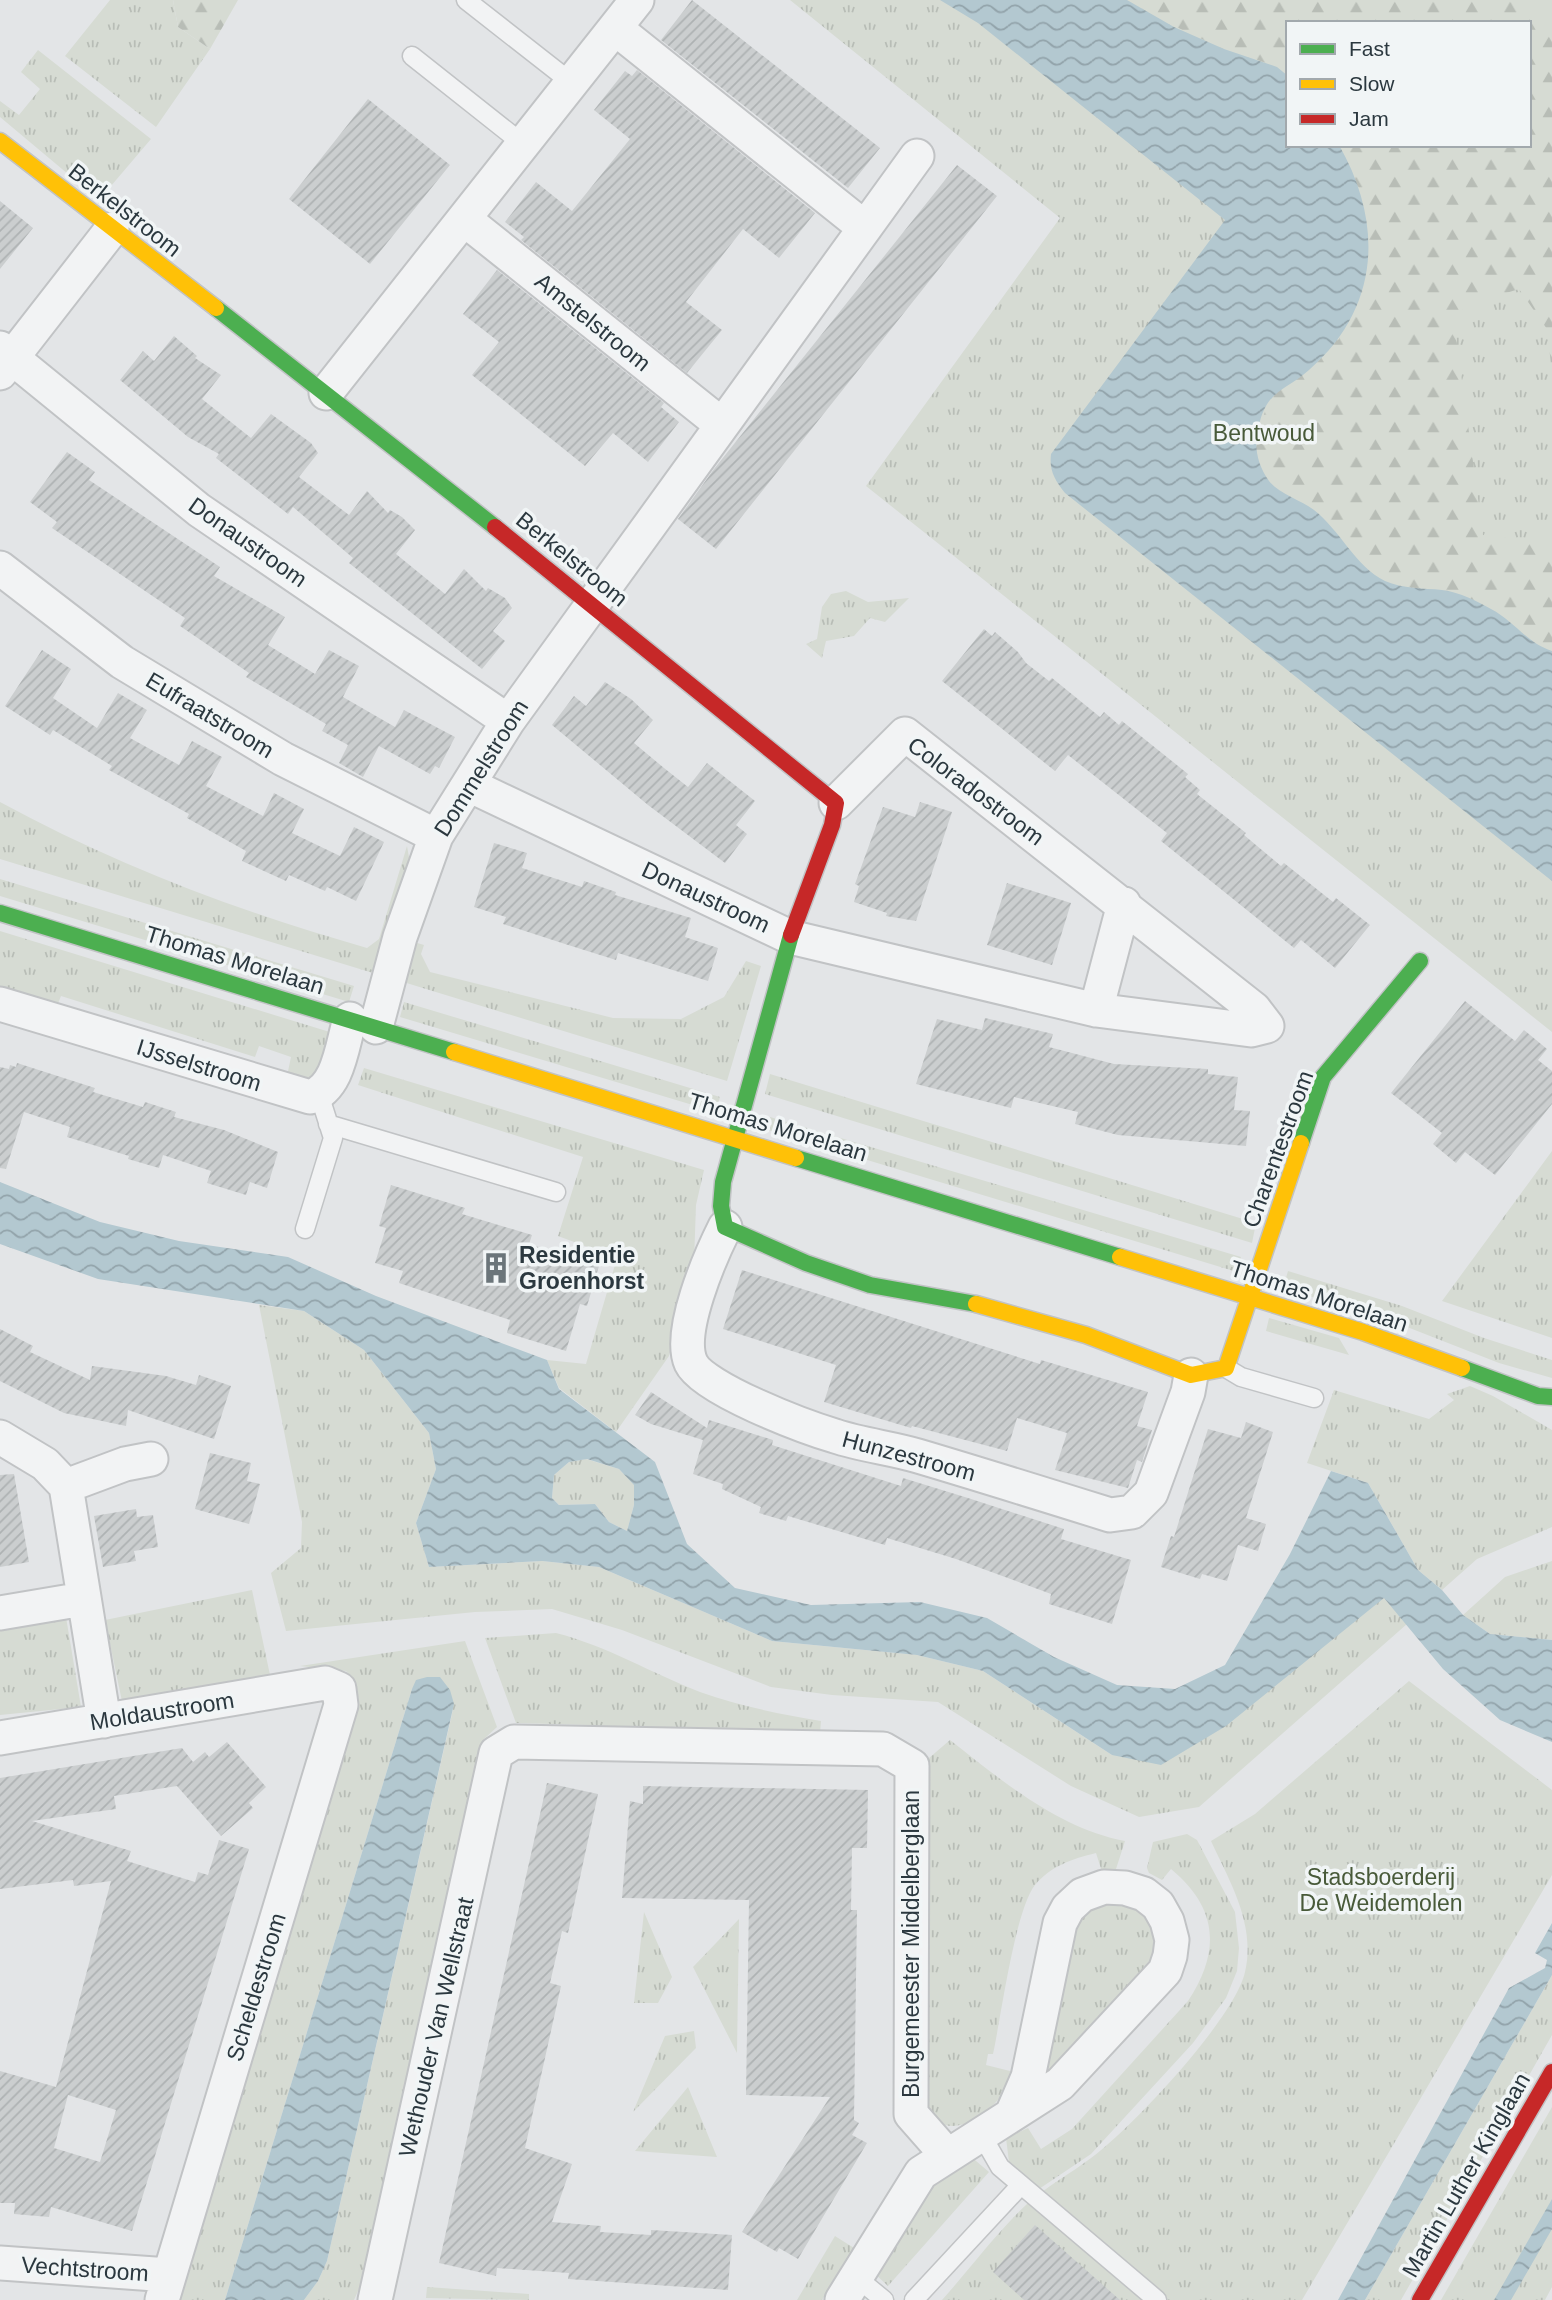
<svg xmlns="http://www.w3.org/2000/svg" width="1552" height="2300" viewBox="0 0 1552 2300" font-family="Helvetica,sans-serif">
	<defs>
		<pattern id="grass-tufts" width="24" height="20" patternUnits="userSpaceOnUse" patternTransform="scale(1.75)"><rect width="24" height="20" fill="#d6dbd3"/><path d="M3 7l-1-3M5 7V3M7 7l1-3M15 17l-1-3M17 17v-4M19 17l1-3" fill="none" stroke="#b8bdb6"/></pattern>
		<pattern id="forest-firs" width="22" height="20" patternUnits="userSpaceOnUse" patternTransform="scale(1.75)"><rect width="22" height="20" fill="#d6dbd3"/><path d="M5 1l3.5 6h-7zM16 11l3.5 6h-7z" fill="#b8bdb6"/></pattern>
		<pattern id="water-waves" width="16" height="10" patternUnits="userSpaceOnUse" patternTransform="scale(1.75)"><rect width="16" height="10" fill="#b3c8d0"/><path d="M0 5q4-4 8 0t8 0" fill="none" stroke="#92a3aa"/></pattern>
		<pattern id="building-hatch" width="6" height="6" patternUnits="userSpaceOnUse" patternTransform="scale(1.75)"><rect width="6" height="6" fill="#cbcecf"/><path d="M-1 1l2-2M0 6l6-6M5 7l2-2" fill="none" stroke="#aeb2b3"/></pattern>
	</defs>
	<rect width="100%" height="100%" fill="#e3e5e7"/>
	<!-- grass -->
	<path fill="url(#grass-tufts)" fill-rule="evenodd" d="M110,0H173L178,27L210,49L156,127L65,56Z
		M790,0H1552V1032L866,486L1060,218ZM1288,23H1529V145H1288Z
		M38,50L151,139L99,200L0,117V101L19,115L40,89L21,72Z
		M846,591L868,602L909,598L885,622L870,618L854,636L826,641L822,658L806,644L817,639L822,607L831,594Z
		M0,802C116,865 240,912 367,948L379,939L407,846L410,863L373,973L0,859Z
		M0,879L354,986L349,1002L0,896Z
		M0,931L333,1033C325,1061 323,1086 287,1076L291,1057L259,1046L255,1057L61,996L57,1006L0,988Z
		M414,942L424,945L421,954L430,972L613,1018L681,1019L724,997L746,961L761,966L727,1081L400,981Z
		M404,1002L720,1097L716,1112L400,1017Z
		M364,1068L704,1170L696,1205L694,1262L669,1356L616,1432L559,1388L547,1360L586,1364L617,1258L558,1236L583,1157L358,1085Z
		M770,1074L1256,1223L1252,1243L765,1094Z
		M770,1117L1241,1257L1237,1272L765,1129Z
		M1552,1151V1338L1442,1301Z
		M1288,1271L1402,1306L1484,1338L1552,1360V1378L1499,1363L1402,1325L1283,1288Z
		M259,1305L304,1311L364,1350L429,1433L436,1469L416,1523L429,1567L542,1561L599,1567L772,1641L917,1655L983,1671L1112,1755L1384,1598L1407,1624L1199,1807L1139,1817L1071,1786L938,1702L832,1695L771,1687L622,1630L552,1609L475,1612L286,1631L271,1573L301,1548L302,1522Z
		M1269,1318L1339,1338L1349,1355L1266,1331Z
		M1470,1386L1493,1396L1552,1430V1527L1477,1559L1442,1590L1418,1570L1368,1483L1307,1463L1334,1390L1429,1419L1454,1400L1447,1394Z
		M586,1459L619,1469L635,1485L634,1505L627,1531L609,1522L595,1504L559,1505L552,1498L554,1475L569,1462Z
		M1552,1561V1640L1490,1634L1463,1615L1505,1577Z
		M252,1590L270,1675L123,1706L105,1620Z
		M66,1617L81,1707L0,1715V1628Z
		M556,1633C607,1646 651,1673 700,1692C739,1706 780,1714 821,1721L820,1733L599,1729L589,1725L516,1723L485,1638Z
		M465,1641L497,1727L484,1739L363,2280L354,2300H304L318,2281L327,2261L452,1714C455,1698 449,1689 439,1677L412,1689L225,2300H176L359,1701L355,1681L346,1671L300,1666Z
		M1409,1681L1552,1790V1875L1302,2300H942C970,2269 996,2233 1027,2204C1047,2186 1070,2174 1091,2158C1131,2129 1235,2018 1245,1972C1256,1925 1230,1882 1211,1841L1255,1814Z
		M950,1740C1001,1780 1059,1829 1125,1841L1116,1869L1103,1875L1096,1853C1072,1859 1051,1866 1035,1885C1015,1910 1001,2018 993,2054H988L986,2065L1014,2072C1007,2097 973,2132 945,2125C937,2123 930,2114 923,2109L929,1758Z
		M1187,1834L1197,1840L1235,1912L1239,1948L1237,1971L1226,1998L1193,2043L1091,2154L1039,2189L1009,2162L1006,2138L1028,2128L1041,2149L1072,2129L1188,2001C1221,1951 1218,1908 1171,1869L1162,1880L1149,1873L1147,1868L1153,1842Z
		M1102,1903C1126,1902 1141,1909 1157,1928L1154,1961L1048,2073L1044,2064L1070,1935L1086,1910Z
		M644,1912L672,1977L658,2003H634Z
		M739,1919L737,2053L693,1967Z
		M1552,1975V2035L1401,2300H1365Z
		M694,2031L696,2048L633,2112L665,2036Z
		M688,2087L717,2157L635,2151Z
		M1552,2107V2287L1545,2300H1441Z
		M969,2155L989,2172L888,2286L874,2273L932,2182Z
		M835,2236L854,2248L822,2300H797Z
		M427,2287L529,2294V2300L426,2298Z"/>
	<!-- forest -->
	<path fill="url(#forest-firs)" d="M173,0H238L210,49L178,27Z
		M1127,0H1518L1552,22V373L1547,329L1519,289L1477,302L1453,315L1483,535L1552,544V651L1530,641L1493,610L1445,590L1405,587L1384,580L1312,509L1270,483L1257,459L1255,442L1270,396L1309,371L1339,339L1364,199L1339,145H1529V23H1288V76C1269,60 1244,57 1222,48C1189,34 1158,18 1127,0Z"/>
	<!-- water -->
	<path fill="url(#water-waves)" fill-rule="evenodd" d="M940,0H1127L1174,27L1224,49L1277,67L1288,76V145H1339C1384,224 1380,308 1309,370C1287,390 1269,389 1260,421C1253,443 1256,463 1269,481C1279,494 1301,500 1314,510C1339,529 1356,567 1385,581C1403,589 1423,588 1442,590C1459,592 1477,601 1491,609C1514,621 1527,643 1552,651V881L1065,493C1055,480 1049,471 1051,454L1225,220L978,23Z
		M0,1182L100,1222L179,1241L288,1257L376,1296L547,1360L559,1389L655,1462L687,1544L735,1588L811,1605L920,1602L987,1618L1054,1657L1117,1685L1175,1689L1225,1665L1290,1554L1331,1471L1368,1483L1418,1570L1442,1590L1463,1615L1490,1634L1552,1640V1742L1500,1720L1443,1669L1384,1598L1226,1726L1161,1765L1112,1755L983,1671L917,1655L772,1641L599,1567L542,1561L429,1567L416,1523L436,1469L429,1433L364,1350L304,1311L98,1279L0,1244ZM587,1459L619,1469L634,1485V1505L627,1531L609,1522L595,1504L559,1505L552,1498L554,1475L569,1462Z
		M427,1677H440L450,1690L454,1704L327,2261L318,2281L304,2300H225L412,1689L416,1680Z
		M1552,1923V1975L1365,2300H1338L1509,1988L1545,1968L1547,1960L1535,1953Z
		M1552,2199V2229L1511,2300H1494Z"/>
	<!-- building -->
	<path fill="url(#building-hatch)" fill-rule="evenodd" d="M692,0L880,148L848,188L661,40Z
		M637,70L815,213L779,258L743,229L686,302L722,330L687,373L521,240L524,237L505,222L536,182L572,211L630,139L594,110L625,71L632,76Z
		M368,99L450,165L370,264L289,199Z
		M957,165L997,196L716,549L678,519L714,469Z
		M0,201L33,228L0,269Z
		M497,270L664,403L661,407L679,422L648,462L613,433L585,466L472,375L499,342L463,314Z
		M174,336L197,356L195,358L221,375L202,399L251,438L271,414L311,443L318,453L299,477L349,515L367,491L388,513L390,510L402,517L415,530L396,554L445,594L464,569L486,591L488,588L505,598L512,608L493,631L505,641L482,669L349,563L353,558L293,507L288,514L216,458L219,454L188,437L120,380L143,351L154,361Z
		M67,452L95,472L89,480L220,567L214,576L285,617L268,645L315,674L329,650L359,666L343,697L395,727L404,710L455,737L439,768L435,766L430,774L379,746L363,777L339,763L348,745L322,731L326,724L246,677L249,673L180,626L185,618L52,528L57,522L30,502Z
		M984,629L992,636L995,632L1018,652L1026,663L1049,681L1052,678L1100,717L1104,712L1119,725L1122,721L1188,774L1185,777L1200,790L1197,794L1246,833L1244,835L1281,866L1284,863L1333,902L1336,898L1370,925L1335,968L1301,940L1294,948L1161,841L1167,833L1068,755L1055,771L942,681Z
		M42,650L71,669L53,698L97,728L118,693L147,710L130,738L179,765L192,741L222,757L206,786L263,816L274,793L304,809L292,833L340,856L354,827L384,842L356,901L327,887L325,891L289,875L286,881L242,861L246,851L187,818L189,814L109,770L112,766L53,730L50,735L5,706Z
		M605,682L631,699L653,720L634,743L664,768L688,787L707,763L755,801L736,825L747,834L725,863L648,805L552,725L574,696L586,706Z
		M920,802L952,812L916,921L886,916L887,913L854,902L859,886L855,884L883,807L915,817Z
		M494,843L527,853L522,868L582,887L584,881L616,892L615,895L691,918L685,937L718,948L708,981L618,953L616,960L565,944L503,924L506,917L474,907Z
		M1007,883L1071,903L1052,965L987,945Z
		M1465,1001L1515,1041L1524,1030L1547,1049L1538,1060L1552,1071V1104L1495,1175L1465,1152L1456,1163L1433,1144L1442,1133L1391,1093Z
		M985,1018L1053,1034L1049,1047L1114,1064L1208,1069V1074L1238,1077L1234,1110L1250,1111L1246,1146L1118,1135L1075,1124L1078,1112L1014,1097L1011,1108L916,1084L937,1019L982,1030Z
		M17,1063L95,1088L93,1092L143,1107L145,1102L176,1112L174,1117L224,1130L278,1152L267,1188L250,1182L246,1195L207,1183L211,1171L163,1155L159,1168L128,1159L129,1156L67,1137L70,1127L24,1112L6,1169L0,1168V1067L9,1069L10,1065L16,1067Z
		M391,1185L465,1208L462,1214L532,1235L529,1244L599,1266L587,1306L580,1304L566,1351L507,1333L510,1320L399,1283L403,1271L375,1263L386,1228L379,1226Z
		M742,1270L1040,1364L1041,1360L1148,1392L1137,1426L1152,1430L1142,1462L1137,1460L1128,1488L1055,1470L1067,1433L1017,1418L1007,1451L912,1426L911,1428L824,1402L836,1365L723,1329Z
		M0,1329L33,1346L30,1352L90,1380L92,1366L166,1376L196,1385L199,1375L231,1386L214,1439L128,1410L126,1426L64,1413L0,1381Z
		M651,1392L707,1428L709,1420L773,1440L772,1445L901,1486L903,1478L968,1498L1064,1529L1061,1539L1131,1560L1112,1624L1049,1604L1051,1594L956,1559L887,1538L885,1545L788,1516L786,1521L759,1513L761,1507L722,1489L723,1484L693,1474L703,1440L651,1424L635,1415Z
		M1246,1422L1273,1432L1246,1518L1266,1524L1258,1551L1238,1545L1227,1581L1202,1574L1200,1579L1161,1567L1171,1536L1174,1537L1208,1429L1241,1438Z
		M210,1453L251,1463L247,1481L260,1484L249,1524L195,1509Z
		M14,1474L29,1562L0,1567V1475Z
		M136,1509L137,1517L153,1515L158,1547L134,1551L136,1561L103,1567L94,1516Z
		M227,1742L266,1787L249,1803L253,1808L221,1836L177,1786L114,1796L116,1809L32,1821L131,1851L127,1861L195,1882L198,1872L208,1875L219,1840L249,1849L132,2231L51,2207L49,2217L14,2214L15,2203H0V2071L56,2087L111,1881L74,1886L73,1880L0,1889V1778L182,1748L193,1762L205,1752L209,1757ZM68,2095L116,2110L100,2162L54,2148Z
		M547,1783L598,1794L568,1933L562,1931L550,1983L561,1986L525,2148L572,2164L552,2222L601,2226L600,2232L651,2235V2230L732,2235L728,2290L568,2279L569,2273L497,2268L496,2276L439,2263Z
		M643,1786L868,1790L867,1848H852L851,1910H857L854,2120L859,2123L852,2135L867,2143L798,2259L779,2248L777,2252L742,2232L830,2097L746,2095L749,1900L622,1898L630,1801L643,1804Z
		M1035,2225L1120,2300H1024L993,2272Z"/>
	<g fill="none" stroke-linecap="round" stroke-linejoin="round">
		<defs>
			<path id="lane" d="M466,0L572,83
				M412,56L523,144
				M328,1124L556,1192
				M305,1229L333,1138L319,1094
				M1226,1368L1241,1377L1314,1398
				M981,2134L1000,2167L1157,2300
				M856,2277L884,2300
				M914,2300L1020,2186"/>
			<path id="street" d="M615,28L865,228
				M464,219L722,425
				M0,348L199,510L508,721
				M0,373L112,229
				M326,393L637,0
				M0,568L122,662L283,759L436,836
				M469,785L790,937L1096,1010L1251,1030L1267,1026L1254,1009L905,734L836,803
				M0,1004L310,1097C339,1088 342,1045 350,1019
				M1096,1010L1124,904
				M376,1027L400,937L436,836L508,721L917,156
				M725,1227C710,1257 677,1332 691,1363C703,1389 805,1427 835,1436C862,1445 891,1448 918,1456C982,1475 1046,1495 1110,1515L1132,1512L1151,1493L1188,1392L1191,1375
				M0,1437L45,1464L66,1486L104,1721
				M66,1486L125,1464L151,1459
				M0,1613L83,1599
				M0,1738L325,1683L339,1689L341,1705L162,2300
				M0,2263L169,2275
				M375,2300L496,1753L514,1742L883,1749L912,1766L911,2114L947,2155
				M842,2300L921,2173L1060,2084L1165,1971L1170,1956L1172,1940L1167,1921L1158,1905L1144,1894L1125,1888L1104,1887L1082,1895L1068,1908L1060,1923L1028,2077L1012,2114"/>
			<path id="fast" d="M216,308L495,527
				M0,913L454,1052
				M791,935L723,1182L721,1206L725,1227L806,1263L870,1285L976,1304
				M1301,1143L1323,1077L1420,961
				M796,1158L1120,1257
				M1462,1368L1538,1396L1552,1397"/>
			<path id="slow" d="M0,141L216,308
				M454,1052L796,1158
				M1120,1257L1363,1332L1462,1368
				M976,1304L1086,1335L1191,1375L1226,1368L1301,1143"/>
			<path id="jam" d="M495,527L836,803L832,825L791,935
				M1420,2300L1552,2072"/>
		</defs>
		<!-- lane casing -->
		<use href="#lane" stroke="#c1c3c5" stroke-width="21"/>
		<!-- street casing -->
		<use href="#street" stroke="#c1c3c5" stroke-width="37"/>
		<!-- fast casing -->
		<use href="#fast" stroke="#c1c3c5" stroke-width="19"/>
		<!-- slow casing -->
		<use href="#slow" stroke="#c1c3c5" stroke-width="19"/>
		<!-- jam casing -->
		<use href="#jam" stroke="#c1c3c5" stroke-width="19"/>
		<!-- lane -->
		<use href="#lane" stroke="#f2f3f4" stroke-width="18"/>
		<!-- street -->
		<use href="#street" stroke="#f2f3f4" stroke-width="33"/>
		<!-- fast -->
		<use href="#fast" stroke="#4caf50" stroke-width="16"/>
		<!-- slow -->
		<use href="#slow" stroke="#ffc107" stroke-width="16"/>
		<!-- jam -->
		<use href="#jam" stroke="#c62828" stroke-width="16"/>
	</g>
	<!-- icons -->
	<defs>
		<symbol id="building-bare" viewBox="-9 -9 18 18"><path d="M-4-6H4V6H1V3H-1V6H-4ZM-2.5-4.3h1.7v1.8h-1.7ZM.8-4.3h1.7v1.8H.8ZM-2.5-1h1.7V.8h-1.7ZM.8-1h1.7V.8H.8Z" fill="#6b757a" stroke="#f1f5f6" stroke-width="2.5" paint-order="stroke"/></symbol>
	</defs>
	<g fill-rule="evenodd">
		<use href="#building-bare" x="474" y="1246" width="44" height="44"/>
	</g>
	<g text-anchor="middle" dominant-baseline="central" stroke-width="7" stroke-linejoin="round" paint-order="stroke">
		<!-- street labels -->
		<g font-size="23" fill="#2b383f" stroke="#f1f5f6">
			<text transform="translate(125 210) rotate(38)">Berkelstroom</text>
			<text transform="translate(593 322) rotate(39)">Amstelstroom</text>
			<text transform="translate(248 542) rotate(35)">Donaustroom</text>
			<text transform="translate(572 559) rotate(39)">Berkelstroom</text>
			<text transform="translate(210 715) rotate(31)">Eufraatstroom</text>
			<text transform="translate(481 768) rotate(-58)">Dommelstroom</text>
			<text transform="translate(976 791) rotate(37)">Coloradostroom</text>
			<text transform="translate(706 897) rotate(25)">Donaustroom</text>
			<text transform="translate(235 960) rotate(17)">Thomas Morelaan</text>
			<text transform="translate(199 1065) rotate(17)">IJsselstroom</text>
			<text transform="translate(778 1127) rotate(17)">Thomas Morelaan</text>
			<text transform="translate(1278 1149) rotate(-70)">Charentestroom</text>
			<text transform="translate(1319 1296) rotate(18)">Thomas Morelaan</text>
			<text transform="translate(909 1456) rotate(15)">Hunzestroom</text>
			<text transform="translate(162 1711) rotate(-9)">Moldaustroom</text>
			<text transform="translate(911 1944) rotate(-90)">Burgemeester Middelberglaan</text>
			<text transform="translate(256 1987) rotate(-73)">Scheldestroom</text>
			<text transform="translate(436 2027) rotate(-77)">Wethouder Van Wellstraat</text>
			<text transform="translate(1466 2175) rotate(-60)">Martin Luther Kinglaan</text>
			<text transform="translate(85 2269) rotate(4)">Vechtstroom</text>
		</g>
		<!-- park labels -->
		<g font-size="23" fill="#485a39" stroke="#f1f5f6">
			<text x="1264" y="433">Bentwoud</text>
			<text x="1381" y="1877">Stadsboerderij<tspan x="1381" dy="26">De Weidemolen</tspan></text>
		</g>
		<!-- poi labels -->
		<g font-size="23" font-weight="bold" fill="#2b383f" stroke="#f1f5f6" text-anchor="start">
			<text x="519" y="1255">Residentie<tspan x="519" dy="26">Groenhorst</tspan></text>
		</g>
	</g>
	<!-- legend -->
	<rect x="1286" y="21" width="245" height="126" fill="#f1f5f6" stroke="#a2a9ad" stroke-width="2"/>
	<rect x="1300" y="44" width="35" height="10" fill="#4caf50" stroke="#a2a9ad" stroke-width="2"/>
	<text x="1349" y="56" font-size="21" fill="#2b383f">Fast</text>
	<rect x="1300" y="79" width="35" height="10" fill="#ffc107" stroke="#a2a9ad" stroke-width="2"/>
	<text x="1349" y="91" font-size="21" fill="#2b383f">Slow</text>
	<rect x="1300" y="114" width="35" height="10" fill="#c62828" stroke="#a2a9ad" stroke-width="2"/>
	<text x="1349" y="126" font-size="21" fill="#2b383f">Jam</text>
</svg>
